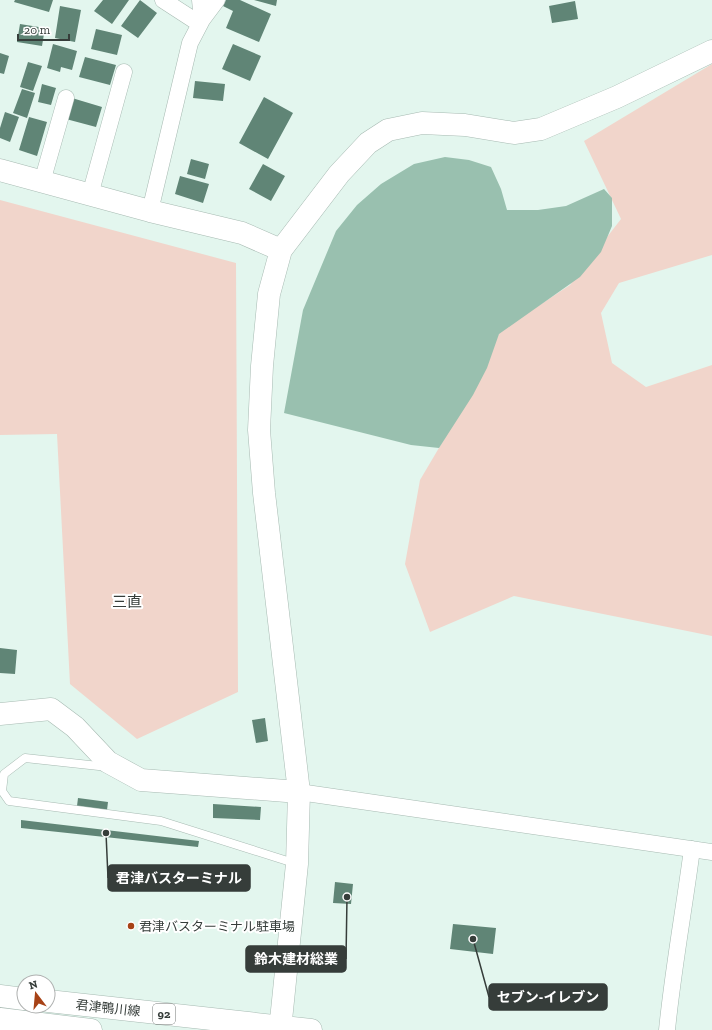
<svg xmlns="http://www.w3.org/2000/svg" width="712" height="1030" viewBox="0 0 712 1030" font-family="'Zilla Slab','Noto Sans JP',serif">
	<rect width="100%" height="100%" fill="#e3f6ee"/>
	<!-- green -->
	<path fill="#f1d5cb" d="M712,64V255L619,283L601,313L612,363L646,387L712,365V636L514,596L430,632L405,564L420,480L475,387L500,331L570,285L621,219L584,141Z
		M0,200L236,263L238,692L137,739L70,684L57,434L0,435Z"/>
	<!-- water -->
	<path fill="#99c0af" d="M445,157L469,160L491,167L501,189L507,210H538L566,206L604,189L612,198V226L601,252L580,277L499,334L487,368L473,395L439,448L411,445L284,413L303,310L336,231L357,205L381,184L414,164Z"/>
	<!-- building -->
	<path fill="#608576" d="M15,0H53L49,12L14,2Z
		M103,0H129L112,24L94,11Z
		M140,0L157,13L138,38L121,26Z
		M226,0H240L271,14L259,42L226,28L233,11L223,6Z
		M254,0H277L276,6Z
		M575,1L578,19L552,23L549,6Z
		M60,6L81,10L75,42L55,38Z
		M20,24L45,28L42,46L17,42Z
		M96,29L122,35L117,55L91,49Z
		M53,44L77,51L72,70L61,67L60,72L47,68Z
		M233,44L261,56L250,81L222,69Z
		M0,53L9,56L4,74L0,73Z
		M85,57L116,65L110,85L79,77Z
		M28,62L42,66L33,91L20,87Z
		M195,81L225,84L223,101L193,98Z
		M42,84L56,88L51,105L38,102Z
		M22,89L35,93L27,118L13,113Z
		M264,97L293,113L268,159L239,143Z
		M72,98L102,107L96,127L66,119Z
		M5,112L19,117L10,142L0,138V128Z
		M29,117L47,122L37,156L19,150Z
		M191,159L209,164L205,179L187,174Z
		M263,164L285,176L271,201L249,189Z
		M180,176L209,184L203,203L175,194Z
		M0,648L17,650L15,674L0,673Z
		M265,718L268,741L256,743L252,720Z
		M78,798L108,802L107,810L77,806Z
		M213,804L261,807L260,820L213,818Z
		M21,820L199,841L198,847L21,828Z
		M335,882L353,884L351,904L333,903Z
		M453,924L496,928L493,954L450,949Z"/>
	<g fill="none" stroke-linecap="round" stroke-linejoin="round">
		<defs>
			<path id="lane" d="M108,767L25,758L4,774L2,791L9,801L161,821L297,864"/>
			<path id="street" d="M163,0L200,24
				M200,0L202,20
				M42,182L66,98
				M90,195L124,72
				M150,211L190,43L202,20L217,0
				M299,792L712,852
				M667,1030C673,969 684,910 692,849"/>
			<path id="secondary" d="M0,170L150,211L242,233L281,250
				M0,714L51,709L75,727L108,762L141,780L299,792
				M280,1030L297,864L299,792L264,493L259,430L262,366L269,294L281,250L339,174L368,143L388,130L422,123L465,125L514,133L541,129L617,97L712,51"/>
			<path id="primary" d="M0,996L24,999
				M48,1001L311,1030
				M0,1019L91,1030"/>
		</defs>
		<!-- lane casing -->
		<use href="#lane" stroke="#a7bab2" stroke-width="9"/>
		<!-- street casing -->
		<use href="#street" stroke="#a7bab2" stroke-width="17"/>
		<!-- secondary casing -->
		<use href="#secondary" stroke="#a7bab2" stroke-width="23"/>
		<!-- primary casing -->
		<use href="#primary" stroke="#a7bab2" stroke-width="23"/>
		<!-- lane -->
		<use href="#lane" stroke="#fff" stroke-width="8"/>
		<!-- street -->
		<use href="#street" stroke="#fff" stroke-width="16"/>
		<!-- secondary -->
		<use href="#secondary" stroke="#fff" stroke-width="22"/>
		<!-- primary -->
		<use href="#primary" stroke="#fff" stroke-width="22"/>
	</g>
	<!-- markers -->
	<circle fill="#a74216" stroke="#fff" stroke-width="1.5" cx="131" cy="926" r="4"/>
	<g text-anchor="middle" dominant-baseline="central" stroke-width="4" stroke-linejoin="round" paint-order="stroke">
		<!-- shield labels -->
		<rect fill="#fff" stroke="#727775" stroke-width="1" x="153" y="1004" width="22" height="20" rx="3"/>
		<g font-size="12" font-weight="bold" fill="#363d3a">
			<text x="164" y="1014">92</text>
		</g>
		<!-- poi labels -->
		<g font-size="13" fill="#363d3a" stroke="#fff" text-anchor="start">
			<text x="139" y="926">君津バスターミナル駐車場</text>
		</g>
		<!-- street labels -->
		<g font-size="13" fill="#363d3a" stroke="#fff">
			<text transform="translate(108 1008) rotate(6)">君津鴨川線</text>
		</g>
		<!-- quarter labels -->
		<g font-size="15" fill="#363d3a" stroke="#fff">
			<text x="127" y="602">三直</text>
		</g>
	</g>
	<!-- callouts -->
	<path fill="none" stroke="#363d3a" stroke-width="1.5" d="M106 833L108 878M347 897L346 959M473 939L489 997"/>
	<g fill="#363d3a" stroke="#fff" stroke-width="1.5">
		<circle cx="106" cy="833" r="4"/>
		<circle cx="347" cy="897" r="4"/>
		<circle cx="473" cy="939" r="4"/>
	</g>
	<g fill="#363d3a" stroke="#363d3a" stroke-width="1.5">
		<rect x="108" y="865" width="142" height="26" rx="4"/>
		<rect x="246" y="946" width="100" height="26" rx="4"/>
		<rect x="489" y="984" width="118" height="26" rx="4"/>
	</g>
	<g font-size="14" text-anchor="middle" font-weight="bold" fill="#fff">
		<text x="179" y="883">君津バスターミナル</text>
		<text x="296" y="964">鈴木建材総業</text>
		<text x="548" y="1002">セブン-イレブン</text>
	</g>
	<!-- north arrow -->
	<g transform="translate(36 994) rotate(344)"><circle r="19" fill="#ffffff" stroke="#afb1b0"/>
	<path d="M0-3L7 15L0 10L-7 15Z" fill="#a74216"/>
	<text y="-6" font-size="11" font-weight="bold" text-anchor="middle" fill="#363d3a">N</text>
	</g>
	<!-- scale -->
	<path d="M18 34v6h51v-6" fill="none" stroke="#363d3a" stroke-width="2"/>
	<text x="24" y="34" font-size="12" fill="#363d3a" stroke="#ffffff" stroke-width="3" paint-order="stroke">20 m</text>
</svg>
